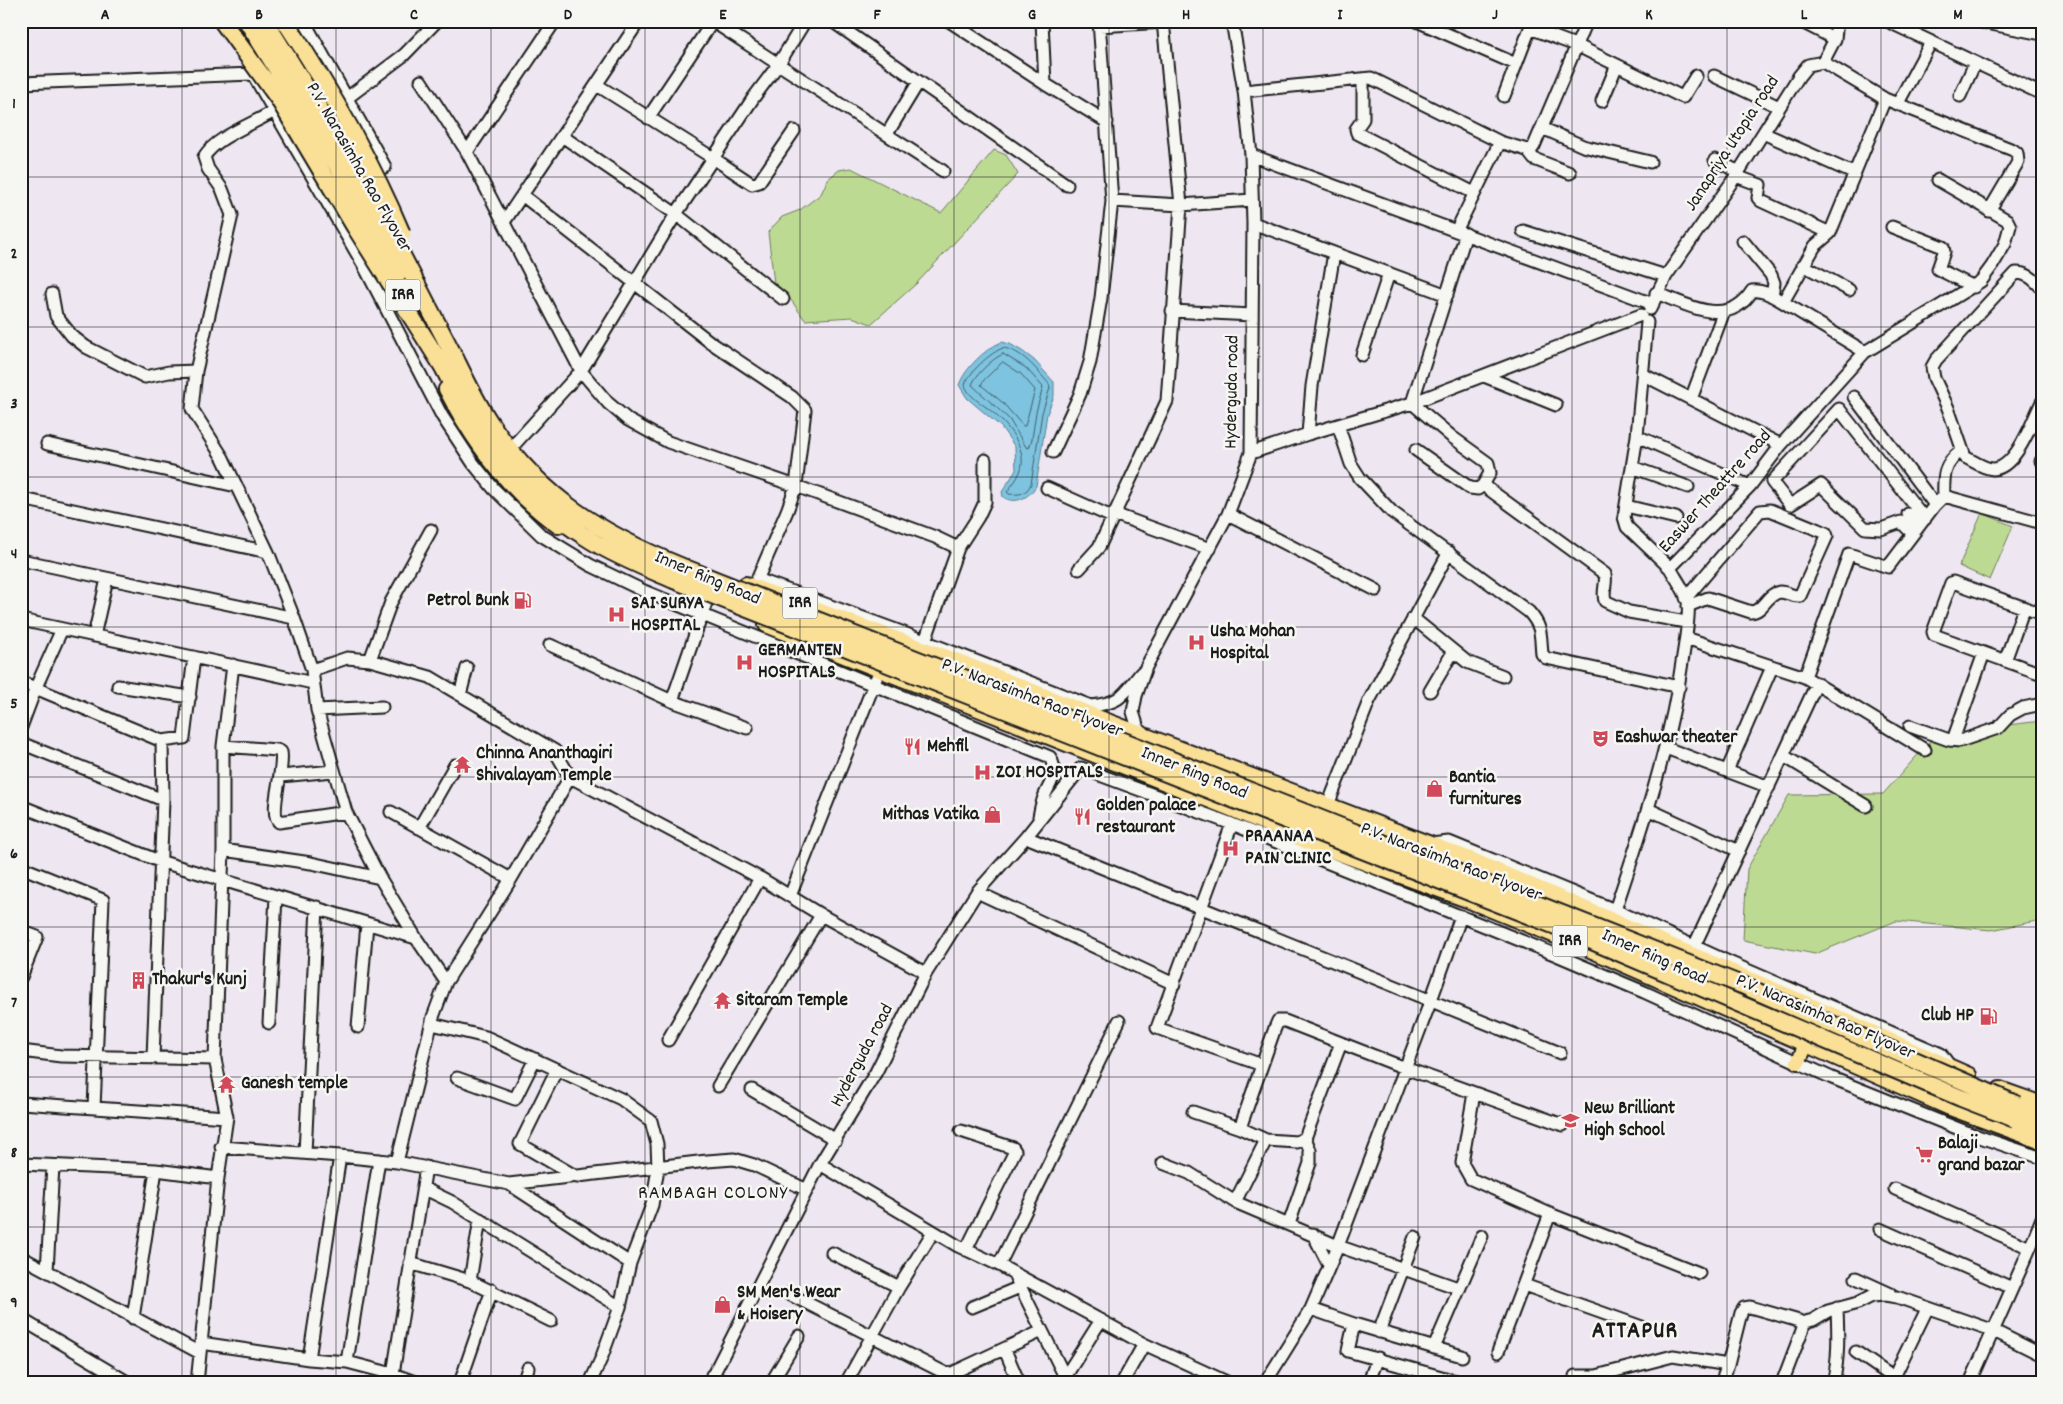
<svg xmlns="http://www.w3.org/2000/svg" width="2063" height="1404" viewBox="0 0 2063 1404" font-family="Dekko,sans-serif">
	<rect width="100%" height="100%" fill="#eee6f1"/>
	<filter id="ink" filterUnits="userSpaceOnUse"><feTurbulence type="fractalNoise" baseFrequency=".02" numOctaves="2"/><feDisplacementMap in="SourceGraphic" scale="10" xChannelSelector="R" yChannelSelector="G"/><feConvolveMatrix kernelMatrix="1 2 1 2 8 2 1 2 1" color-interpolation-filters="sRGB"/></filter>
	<g filter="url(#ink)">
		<!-- green -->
		<path fill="#bdda93" stroke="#6c7b58" d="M994,150L1006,155L1018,174L917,283L871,324L852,317L805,320L791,300L774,283L768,232L782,217L800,210L821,194L828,179L839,170L851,168L941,213Z
			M1982,513L2013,526L1990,580L1959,566Z
			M2042,721V920L1991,930L1896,921L1815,954L1743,940L1747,869L1789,795L1883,794L1930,741L1999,726Z"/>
		<!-- water -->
		<path fill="#7ec3df" stroke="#578091" d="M1002,342L1010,344L1022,351L1034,360L1054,382V396L1047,414L1036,486C1029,498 1015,505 1003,497L1002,492L1016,470L1015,447L1001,427L967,398L959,385C965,368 986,348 1002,342Z"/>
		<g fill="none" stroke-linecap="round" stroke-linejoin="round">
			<!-- shore -->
			<path stroke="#435f6a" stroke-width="1" d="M1003,348C1022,350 1037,370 1049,384L1050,388L1042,413L1031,484C1026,494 1020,495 1009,494L1007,492C1011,486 1017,480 1020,472C1030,448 1004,420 986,407C978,401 968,395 965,385C968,373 991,352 1003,348Z
				M1003,354L1026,368L1043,387L1036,412L1032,439L1029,448L1026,447L1009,419L972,385C975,375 993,358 1003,354Z
				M1003,362L1021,374L1035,390L1025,426H1023L1002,402L981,385L984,380Z"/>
			<defs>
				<path id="minor" d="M304,21L385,167
					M712,21L943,171
					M832,21L1067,185
					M949,21L1045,84L1107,122
					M1042,21L1045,84
					M1417,21L1516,64
					M1800,21L1835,39
					M1887,21L2042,94
					M1976,21L2042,34
					M1099,26L1180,21
					M1530,28L1578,46L1678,95L1683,97L1696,76
					M1823,62L1885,99L2013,150L2017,153L2018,162L1989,211
					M1714,76L1779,107
					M255,78L363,264L442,416L473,463L494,489L541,535L590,565L644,591L1050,757C1060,776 1048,784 1043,800C1041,806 1040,811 1039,817
					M1363,79V119L1356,129L1357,133L1474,193
					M421,81L467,152L581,371L608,403L628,420L668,442L796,486L935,537L958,548
					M21,83L253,74L262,67
					M597,85L713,158L752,184L759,182L794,131
					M1244,91L1371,78L1500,142L1527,150L1532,149L1534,146L1587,21
					M1504,96L1532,23
					M1960,96L1975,63
					M347,98L404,55L437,21
					M1602,101L1617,65
					M1898,103L1931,42
					M279,108C259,122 216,136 204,157L208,169L222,189L232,215L196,371L192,409L223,458L268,552L294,618L312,670L317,710L346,812L380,878L416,938L446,982
					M648,118L713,21
					M1542,128L1583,146L1650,162
					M1763,133L1853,173
					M887,134L918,83
					M562,136L676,214L783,299
					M1527,150L1534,159L1570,173
					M467,152L555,21
					M1251,155L1653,304
					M1715,160L1739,172
					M1736,176L1760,185L1758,198L1761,201L1830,233
					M522,195L710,342L792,397L805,410L796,486L787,511L754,587
					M1112,201L1181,205L1252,200
					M504,222L639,21
					M1253,223L1447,295
					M1892,227L1943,247L1944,252L1938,269L1974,287
					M1456,231L1500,142
					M1523,231L1666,276
					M1466,234L1412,403L1452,437L1488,463L1490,473L1483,485L1605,574C1607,584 1602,591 1605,601L1629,612L1686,622
					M1743,241L1771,275L1774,283L1772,296
					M1803,265L1849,290
					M2042,288C2034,280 2028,273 2016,273L1936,360L1932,367L1934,378L1948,408L1965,457C1973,461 1984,469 1993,469C2017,468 2033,419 2042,402
					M1656,293C1689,305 1728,329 1752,291C1763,289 1774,297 1783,302
					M52,294L56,316L72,336L86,347L145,377L169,372L196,371
					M1650,309L1666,276L1736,176L1799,76L1808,65L1823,62L1835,39L1837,21
					M1172,311L1252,315
					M1647,322L1637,436L1624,517L1627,527L1670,568
					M1865,352L1783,302L1815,246L1830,233L1885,99
					M1362,355L1389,273
					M1644,375L1781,445
					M1484,376L1556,405
					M1854,397L1935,505
					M1691,399L1724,311
					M1338,425L1351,464L1360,478L1392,512L1529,612C1543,628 1540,635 1542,654L1546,658L1679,687
					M1308,434L1312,386L1334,253
					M1637,436L1750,486
					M47,444L236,486
					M512,447L581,371L676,214L754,97L778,65L805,21
					M1416,450L1470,488L1478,489L1483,485
					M1053,452L1080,394L1090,362L1101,298L1112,201L1099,21
					M1251,453L1308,434L1412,403L1641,315
					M2041,461H2042
					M1632,467L1688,487
					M1047,488L1112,517
					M1944,496C1943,475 1944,464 1961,451
					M27,500L268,552
					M1626,506L1676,518
					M1114,514L1210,549
					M1228,514L1376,590
					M1908,514L1919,526
					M1913,534L1901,522L1881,529L1865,528L1821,485L1790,505L1772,482L1839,409L1925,519
					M21,560L294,618
					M1079,569L1099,547L1167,401L1181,205L1163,21
					M757,579L896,630L1091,706C1121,703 1123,695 1141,673
					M1686,598L1760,511L1770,510L1826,533L1827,536L1800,596C1793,597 1787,592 1780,592C1766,594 1764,611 1751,612L1708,598L1688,606
					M2042,614L1953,582L1951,583L1933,632L1934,635L2042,674
					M1413,618L1467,662L1503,676
					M21,620L313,683
					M94,636L107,579
					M1686,638L1805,677L1925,750
					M925,641L958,548L978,517L985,502V460
					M550,645L672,701L707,600
					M370,660L391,602L431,530
					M2005,661L2024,608
					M312,670L347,658L370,660L430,677L555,751L570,777L511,879L446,982L433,1017L397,1162
					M1805,677L1849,554L1888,567L1935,505L1944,496L2042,523
					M21,682L162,741L184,738L194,657
					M118,686L190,697
					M1430,691L1453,652
					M460,695L467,668
					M672,701L747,728
					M317,710L382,707
					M1910,726L1949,740L1960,741L1998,728L2010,715L2023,708L2042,704
					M21,727L36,687L62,629
					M1145,735L1138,728L1133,712L1136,696L1146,667L1228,514L1251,453L1253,223L1251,155L1244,91L1232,21
					M1953,740L1984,653
					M21,743L163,800
					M223,746L277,750L281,752C285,769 268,813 279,822L346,812
					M1666,748L1769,787
					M1784,756L1866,806
					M1727,771L1772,667
					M281,776L333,771
					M570,777L760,878L821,915L926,973
					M1328,805L1369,701L1449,552
					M21,806L159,861L416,938
					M1648,809L1739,851
					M391,812L511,879
					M1232,824L1157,1028L1262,1065
					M419,828L455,765
					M1026,837L1560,1053
					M1431,844L1449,842L1615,910L1731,963L1941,1054L1950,1066
					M223,850L311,863L380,878
					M21,867L103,900L94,1108
					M977,892L1174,984
					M790,896L876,679
					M1608,925L1615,910C1643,827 1671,743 1683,656C1685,643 1690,614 1688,602C1685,590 1676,579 1670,568L1750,486L1781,445L1865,352L1981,281L1992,266L2005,244L2010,226L2007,220L1938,180
					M21,931L37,937L21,977
					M1691,953L1817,683
					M269,1023L276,897
					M432,1024L486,1037L621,1099L651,1121L657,1144L658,1168L652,1205L630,1263L620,1307L601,1359L590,1383
					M358,1027L367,924
					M668,1040L760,878
					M21,1051L61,1056L215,1059
					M153,1058L163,800L162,741
					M557,1069L520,1144L577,1177
					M457,1078L515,1099L535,1059
					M718,1086L821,915
					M752,1090L836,1140
					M1474,1093L1462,1163L1471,1179L1550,1214L1699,1273
					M21,1103L227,1117
					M1193,1112L1240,1128L1266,1140
					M1240,1128L1275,1028L1278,1021H1285L1405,1068L1563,1125
					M961,1131L1013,1148L1015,1151L966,1250
					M221,1147L340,1156L397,1162L509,1184L707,1161L734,1159L754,1165L807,1190
					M305,1153L317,907
					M1163,1163L1189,1173L1235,1202L1338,1246L1458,1288
					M21,1164L156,1170L218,1178
					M820,1164L958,1246L999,1265L1144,1344L1229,1383
					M509,1184L630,1263
					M423,1188L452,1202L620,1307
					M1895,1189L2030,1248
					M1235,1202L1266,1140L1297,1142L1305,1138L1341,1043
					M1289,1224L1310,1163V1150L1305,1138
					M1880,1229L2012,1288
					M1313,1234L1329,1265
					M832,1253L899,1287
					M21,1257L200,1353
					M410,1263L470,1281L551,1321
					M999,1265L1119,1021
					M47,1271L53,1166
					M1014,1274L1068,1383
					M1856,1278L1891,1294
					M470,1281L480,1219
					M1524,1285L1642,1327
					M789,1294L945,1373L950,1374L1042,1331
					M972,1307L1020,1287
					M1311,1309L1354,1324L1348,1351L1463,1383
					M133,1318L156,1170
					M21,1319L129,1383
					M1354,1324L1462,1356
					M1379,1332L1415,1237
					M201,1343L309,1359L347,1362L393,1374L418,1383
					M1434,1348L1482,1236
					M1005,1350L1019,1383
					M1498,1352L1550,1214
					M1856,1352L1894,1378
					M309,1359L340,1156
					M347,1362L379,1160
					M393,1374L426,1167
					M712,1375L725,1383
					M1575,1376H1596L1673,1356L1728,1365
					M1065,1377L1101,1320
					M197,1383L218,1178L227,1117L215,1059L223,850V746L233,665
					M460,1383L492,1290
					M523,1383L528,1368
					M709,1383L820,1164L876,1072L926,973L977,892L1026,837L1081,768L1232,824L1554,954L1644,992L1832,1078L1974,1135L2042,1158
					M771,1383L799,1336
					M846,1383L899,1287L933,1232
					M1122,1383L1144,1344
					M1265,1383L1311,1309L1338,1246L1431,1000L1461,916
					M1368,1383L1378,1358
					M1721,1383L1728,1365L1741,1313L1744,1308L1750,1307L1799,1321L1802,1323L1813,1320L1828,1311L1858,1303L1872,1296L1885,1295L1897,1297L1992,1330L2042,1355
					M1782,1383L1803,1328L1802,1323
					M1833,1383C1839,1360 1838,1332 1837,1308
					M1891,1383L1927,1309
					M1970,1383L2030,1248L2042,1218"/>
				<path id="major" d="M446,389C473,442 510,492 558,526
					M746,584L958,661L1110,722L1470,859L1808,1004L1969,1075
					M766,625L1236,811L1310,843L1467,900L1595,952L1950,1108L2042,1142
					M1798,1062L1806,1045
					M2000,1089L2042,1104"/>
				<path id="highway" d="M456,360C467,382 478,406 493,427C542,498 602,534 680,566
					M443,367C478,438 523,500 592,541C618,557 646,568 674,580
					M2018,1105L2042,1113
					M2015,1119L2042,1129"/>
			</defs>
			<!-- minor casing -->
			<use href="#minor" stroke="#1c1c1c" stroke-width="15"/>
			<!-- major casing -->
			<use href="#major" stroke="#1c1c1c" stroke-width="18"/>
			<!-- highway casing -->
			<use href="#highway" stroke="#1c1c1c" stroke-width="20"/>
			<!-- minor -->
			<use href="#minor" stroke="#f6f6f2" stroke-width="11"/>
			<!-- major -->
			<use href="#major" stroke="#fadf96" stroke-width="14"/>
			<!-- highway -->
			<use href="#highway" stroke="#fadf96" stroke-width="16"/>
			<defs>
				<path id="highway-bridge" d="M222,21L278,98L355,227L443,367
					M247,21L338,167L397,276
					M265,21L350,158L379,211L456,360
					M285,21C330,89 370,158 402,234
					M680,566L1742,985L2018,1105
					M674,580L1566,930L1961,1098L2015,1119"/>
			</defs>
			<!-- highway-bridge casing -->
			<use href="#highway-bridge" stroke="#1c1c1c" stroke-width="20" stroke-linecap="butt"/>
			<!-- highway-bridge -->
			<use href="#highway-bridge" stroke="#fadf96" stroke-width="16"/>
		</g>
	</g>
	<!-- grid -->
	<path fill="none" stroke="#1c1c1c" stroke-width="1" stroke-opacity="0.55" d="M182,21V1383M336,21V1383M491,21V1383M645,21V1383M800,21V1383M954,21V1383M1109,21V1383M1263,21V1383M1418,21V1383M1572,21V1383M1727,21V1383M1881,21V1383M21,177H2042M21,327H2042M21,477H2042M21,627H2042M21,777H2042M21,927H2042M21,1077H2042M21,1227H2042"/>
	<!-- icons -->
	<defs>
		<symbol id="fuel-bare" viewBox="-9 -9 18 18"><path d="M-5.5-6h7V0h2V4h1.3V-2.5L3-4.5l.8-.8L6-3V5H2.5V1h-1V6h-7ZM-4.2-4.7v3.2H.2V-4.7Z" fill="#d1495b" stroke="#f6f6f2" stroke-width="2.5" paint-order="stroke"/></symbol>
		<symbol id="hospital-bare" viewBox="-9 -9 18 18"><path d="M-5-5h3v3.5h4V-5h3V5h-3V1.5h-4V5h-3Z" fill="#d1495b" stroke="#f6f6f2" stroke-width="2.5" paint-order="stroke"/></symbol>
		<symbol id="theatre-bare" viewBox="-9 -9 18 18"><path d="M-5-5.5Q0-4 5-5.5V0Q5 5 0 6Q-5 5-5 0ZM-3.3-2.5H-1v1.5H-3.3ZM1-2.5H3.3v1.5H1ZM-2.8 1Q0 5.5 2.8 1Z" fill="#d1495b" stroke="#f6f6f2" stroke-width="2.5" paint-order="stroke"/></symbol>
		<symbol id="restaurant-bare" viewBox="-9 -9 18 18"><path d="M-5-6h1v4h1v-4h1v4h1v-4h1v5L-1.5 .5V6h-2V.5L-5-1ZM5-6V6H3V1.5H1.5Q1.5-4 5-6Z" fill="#d1495b" stroke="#f6f6f2" stroke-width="2.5" paint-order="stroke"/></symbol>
		<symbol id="temple-bare" viewBox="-9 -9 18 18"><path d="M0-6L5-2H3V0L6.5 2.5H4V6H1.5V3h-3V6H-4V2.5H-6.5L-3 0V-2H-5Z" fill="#d1495b" stroke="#f6f6f2" stroke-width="2.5" paint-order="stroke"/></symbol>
		<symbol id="shop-bare" viewBox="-9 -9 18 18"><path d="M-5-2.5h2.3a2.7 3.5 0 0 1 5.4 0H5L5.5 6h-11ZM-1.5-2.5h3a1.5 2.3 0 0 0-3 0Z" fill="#d1495b" stroke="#f6f6f2" stroke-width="2.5" paint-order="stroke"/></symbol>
		<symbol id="building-bare" viewBox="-9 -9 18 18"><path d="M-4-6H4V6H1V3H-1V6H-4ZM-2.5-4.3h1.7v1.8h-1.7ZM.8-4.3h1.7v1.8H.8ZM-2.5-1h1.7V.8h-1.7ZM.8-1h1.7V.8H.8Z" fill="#d1495b" stroke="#f6f6f2" stroke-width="2.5" paint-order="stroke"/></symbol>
		<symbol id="university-bare" viewBox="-9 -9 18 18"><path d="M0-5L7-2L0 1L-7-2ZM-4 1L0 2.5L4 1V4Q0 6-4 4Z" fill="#d1495b" stroke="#f6f6f2" stroke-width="2.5" paint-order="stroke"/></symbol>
		<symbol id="supermarket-bare" viewBox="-9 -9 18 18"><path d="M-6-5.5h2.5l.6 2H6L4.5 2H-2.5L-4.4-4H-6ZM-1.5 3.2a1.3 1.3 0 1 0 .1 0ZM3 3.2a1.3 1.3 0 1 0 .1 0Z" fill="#d1495b" stroke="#f6f6f2" stroke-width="2.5" paint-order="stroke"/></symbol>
	</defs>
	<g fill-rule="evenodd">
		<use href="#fuel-bare" x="510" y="588" width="25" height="25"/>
		<use href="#hospital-bare" x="604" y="602" width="25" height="25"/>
		<use href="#hospital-bare" x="1184" y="630" width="25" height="25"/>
		<use href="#hospital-bare" x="732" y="650" width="25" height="25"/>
		<use href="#theatre-bare" x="1588" y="726" width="25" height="25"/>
		<use href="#restaurant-bare" x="900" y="734" width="25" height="25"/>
		<use href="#temple-bare" x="450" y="752" width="25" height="25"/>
		<use href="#hospital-bare" x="970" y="760" width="25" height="25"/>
		<use href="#shop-bare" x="1422" y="776" width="25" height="25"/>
		<use href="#shop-bare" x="980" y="802" width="25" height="25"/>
		<use href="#restaurant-bare" x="1070" y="804" width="25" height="25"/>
		<use href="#hospital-bare" x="1218" y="836" width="25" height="25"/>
		<use href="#building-bare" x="126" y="968" width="25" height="25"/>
		<use href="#temple-bare" x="710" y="988" width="25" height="25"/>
		<use href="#fuel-bare" x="1976" y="1004" width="25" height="25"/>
		<use href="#temple-bare" x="214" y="1072" width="25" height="25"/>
		<use href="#university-bare" x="1558" y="1108" width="25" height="25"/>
		<use href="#supermarket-bare" x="1912" y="1142" width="25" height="25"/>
		<use href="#shop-bare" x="710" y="1292" width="25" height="25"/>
	</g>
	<g text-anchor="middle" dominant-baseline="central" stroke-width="5" stroke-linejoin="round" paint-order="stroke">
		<!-- shield labels -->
		<g fill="#f6f6f2" stroke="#5d5d5c" stroke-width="1">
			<rect x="385.5" y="279.5" width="35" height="31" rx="4"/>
			<rect x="782.5" y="587.5" width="35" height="31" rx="4"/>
			<rect x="1552.5" y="925.5" width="35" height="31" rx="4"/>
		</g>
		<g font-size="18" font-weight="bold" fill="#1c1c1c">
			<text x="403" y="295">IRR</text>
			<text x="800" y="603">IRR</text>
			<text x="1570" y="941">IRR</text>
		</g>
		<!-- street labels -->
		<g font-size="19" fill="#1c1c1c" stroke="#f6f6f2">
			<text transform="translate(1733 144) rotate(-57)">Janapriya Utopia road</text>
			<text transform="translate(358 168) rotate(60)">P.V. Narasimha Rao Flyover</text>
			<text transform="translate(1233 392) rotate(-89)">Hyderguda road</text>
			<text transform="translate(1716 492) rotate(-48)">Easwer Theattre road</text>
			<text transform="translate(707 579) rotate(23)">Inner Ring Road</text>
			<text transform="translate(1032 699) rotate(21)">P.V. Narasimha Rao Flyover</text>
			<text transform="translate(1194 774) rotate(22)">Inner Ring Road</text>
			<text transform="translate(1451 863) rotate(21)">P.V. Narasimha Rao Flyover</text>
			<text transform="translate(1654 958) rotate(24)">Inner Ring Road</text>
			<text transform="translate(1825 1018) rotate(23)">P.V. Narasimha Rao Flyover</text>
			<text transform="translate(863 1056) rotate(-62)">Hyderguda road</text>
		</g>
		<!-- poi labels -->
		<g font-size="19" font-weight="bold" fill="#1c1c1c" stroke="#f6f6f2" text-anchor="start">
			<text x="509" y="601" text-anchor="end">Petrol Bunk</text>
			<text x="631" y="604">SAI SURYA<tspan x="631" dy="22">HOSPITAL</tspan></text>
			<text x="1210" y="632">Usha Mohan<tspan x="1210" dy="22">Hospital</tspan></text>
			<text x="758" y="651">GERMANTEN<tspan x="758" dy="22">HOSPITALS</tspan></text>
			<text x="1615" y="738">Eashwar theater</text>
			<text x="927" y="747">Mehfil</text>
			<text x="476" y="754">Chinna Ananthagiri<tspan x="476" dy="22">Shivalayam Temple</tspan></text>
			<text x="996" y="773">ZOI HOSPITALS</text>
			<text x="1449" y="778">Bantia<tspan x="1449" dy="22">furnitures</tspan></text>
			<text x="1096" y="806">Golden palace<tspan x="1096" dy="22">restaurant</tspan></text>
			<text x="979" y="815" text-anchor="end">Mithas Vatika</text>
			<text x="1245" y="837">PRAANAA<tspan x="1245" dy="22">PAIN CLINIC</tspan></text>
			<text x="152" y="980">Thakur's Kunj</text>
			<text x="736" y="1001">Sitaram Temple</text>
			<text x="1974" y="1016" text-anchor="end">Club HP</text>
			<text x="241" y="1084">Ganesh temple</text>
			<text x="1584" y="1109">New Brilliant<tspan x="1584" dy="22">High School</tspan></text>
			<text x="1938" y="1144">Balaji<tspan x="1938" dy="22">grand bazar</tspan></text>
			<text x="737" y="1293">SM Men's Wear<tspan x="737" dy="22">&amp; Hoisery</tspan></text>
		</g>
		<!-- neighbourhood labels -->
		<g font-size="20" letter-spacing="1" fill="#1c1c1c" stroke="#f6f6f2">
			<text x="713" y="1194">RAMBAGH COLONY</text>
		</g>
		<!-- district labels -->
		<g font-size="24" font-weight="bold" letter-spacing="1" fill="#1c1c1c" stroke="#f6f6f2">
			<text x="1635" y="1332">ATTAPUR</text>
		</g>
	</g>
	<!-- margin -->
	<rect width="2063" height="1404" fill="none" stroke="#f6f6f2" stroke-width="55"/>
	<rect x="28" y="28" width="2008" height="1348" fill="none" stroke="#1c1c1c" stroke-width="2"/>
	<g font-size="16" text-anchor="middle" font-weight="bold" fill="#1c1c1c">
		<text x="105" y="19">A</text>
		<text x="259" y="19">B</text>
		<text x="414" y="19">C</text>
		<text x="568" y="19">D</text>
		<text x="723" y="19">E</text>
		<text x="877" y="19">F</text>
		<text x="1032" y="19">G</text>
		<text x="1186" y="19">H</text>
		<text x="1340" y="19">I</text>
		<text x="1495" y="19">J</text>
		<text x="1649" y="19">K</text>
		<text x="1804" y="19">L</text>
		<text x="1958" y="19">M</text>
		<text x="14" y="108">1</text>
		<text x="14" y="258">2</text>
		<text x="14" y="408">3</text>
		<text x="14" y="558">4</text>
		<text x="14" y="708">5</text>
		<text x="14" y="858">6</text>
		<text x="14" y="1007">7</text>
		<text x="14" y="1157">8</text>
		<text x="14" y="1307">9</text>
	</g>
</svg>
